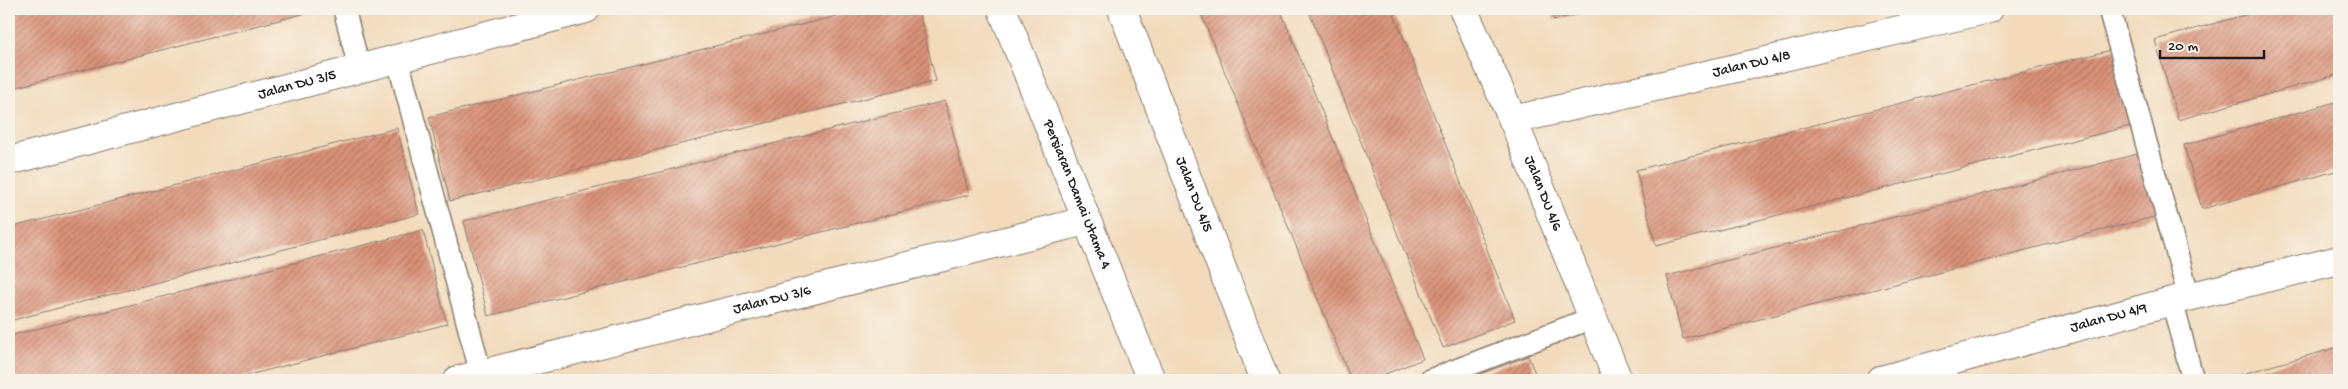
<svg xmlns="http://www.w3.org/2000/svg" width="2348" height="389" viewBox="0 0 2348 389" font-family="'Gochi Hand',sans-serif">
	<defs>
		<pattern id="building-hatch" width="6" height="6" patternUnits="userSpaceOnUse" patternTransform="scale(1.25)"><rect width="6" height="6" fill="#da9279"/><path d="M-1 1l2-2M0 6l6-6M5 7l2-2" fill="none" stroke="#b07662"/></pattern>
	</defs>
	<rect width="100%" height="100%" fill="#f7f3e8"/>
	<filter id="ink" filterUnits="userSpaceOnUse"><feTurbulence type="fractalNoise" baseFrequency=".02" numOctaves="2"/><feDisplacementMap in="SourceGraphic" scale="10" xChannelSelector="R" yChannelSelector="G"/><feConvolveMatrix kernelMatrix="1 2 1 2 8 2 1 2 1" color-interpolation-filters="sRGB"/></filter>
	<filter id="wash" filterUnits="userSpaceOnUse"><feTurbulence type="fractalNoise" baseFrequency=".0096" numOctaves="4" result="noise"/><feDisplacementMap in="SourceGraphic" scale="20" xChannelSelector="R" yChannelSelector="G"/><feGaussianBlur stdDeviation="1.12" result="paint"/><feColorMatrix in="noise" values="0 0 0 0 0 0 0 0 0 0 0 0 0 0 0 0 0 1.4 0 .05"/><feComposite in="paint" operator="in"/></filter>
	<g filter="url(#wash)">
		<rect width="100%" height="100%" fill="#f2dabb"/>
		<g id="blocks">
			<!-- building -->
			<path fill="url(#building-hatch)" d="M9,9H322L9,89Z
				M865,9H918L936,81L450,201L429,117Z
				M1199,9H1280L1423,359L1370,380H1351Z
				M1308,9H1392L1515,320L1443,348Z
				M1551,9H1599L1554,20Z
				M2266,9H2339V74L2178,120L2155,40Z
				M2115,49L2134,125L1656,246L1636,170Z
				M945,101L969,195L488,316L464,221Z
				M2339,101V170L2202,209L2184,145Z
				M397,128L419,214L9,321V228Z
				M2145,152L2161,215L1683,339L1667,276Z
				M423,230L447,324L229,380H9V336Z
				M2339,347V380H2221Z
				M1528,356L1538,380H1465Z"/>
		</g>
	</g>
	<g filter="url(#ink)">
		<use href="#blocks" fill-opacity="0" stroke="#877b6c" stroke-width="1"/>
		<g fill="none" stroke-linecap="round" stroke-linejoin="round">
			<defs>
				<path id="service" d="M344,9L359,67
					M2109,9L2189,297
					M397,57L481,374
					M2172,301L2193,380
					M1430,380L1592,318"/>
				<g id="minor">
					<path id="s1" d="M1002,9L1151,380"/>
					<path id="s2" d="M1122,9L1265,380"/>
					<path id="s3" d="M1463,9L1513,120L1618,380"/>
					<path id="s4" d="M1513,120L1989,9"/>
					<path id="s5" d="M9,161L586,9"/>
					<path id="s6" d="M458,380L1085,221"/>
					<path id="s7" d="M1881,380L2172,301L2339,260"/>
				</g>
			</defs>
			<!-- service casing -->
			<use href="#service" stroke="#877b6c" stroke-width="24"/>
			<!-- minor casing -->
			<use href="#minor" stroke="#877b6c" stroke-width="30"/>
			<!-- service -->
			<use href="#service" stroke="#fff" stroke-width="21"/>
			<!-- minor -->
			<use href="#minor" stroke="#fff" stroke-width="28"/>
		</g>
	</g>
	<g text-anchor="middle" dominant-baseline="central" stroke-width="5" stroke-linejoin="round" paint-order="stroke">
		<!-- street labels -->
		<g font-size="15" fill="#1c1c1c" stroke="#f7f3e8">
			<text stroke="none"><textPath href="#s4" startOffset="245">Jalan DU 4/8</textPath></text>
			<text stroke="none"><textPath href="#s5" startOffset="298">Jalan DU 3/5</textPath></text>
			<text stroke="none"><textPath href="#s3" startOffset="201">Jalan DU 4/6</textPath></text>
			<text stroke="none"><textPath href="#s1" startOffset="200">Persiaran Damai Utama 4</textPath></text>
			<text stroke="none"><textPath href="#s2" startOffset="199">Jalan DU 4/5</textPath></text>
			<text stroke="none"><textPath href="#s6" startOffset="324">Jalan DU 3/6</textPath></text>
			<text stroke="none"><textPath href="#s7" startOffset="236">Jalan DU 4/9</textPath></text>
		</g>
	</g>
	<!-- margin -->
	<rect width="2348" height="389" fill="none" stroke="#f7f3e8" stroke-width="30"/>
	<!-- scale -->
	<path d="M2160 50v8h104v-8" fill="none" stroke="#1c1c1c" stroke-width="2.5"/>
	<text x="2168" y="50" font-size="15" fill="#1c1c1c" stroke="#f7f3e8" stroke-width="4" paint-order="stroke">20 m</text>
</svg>
